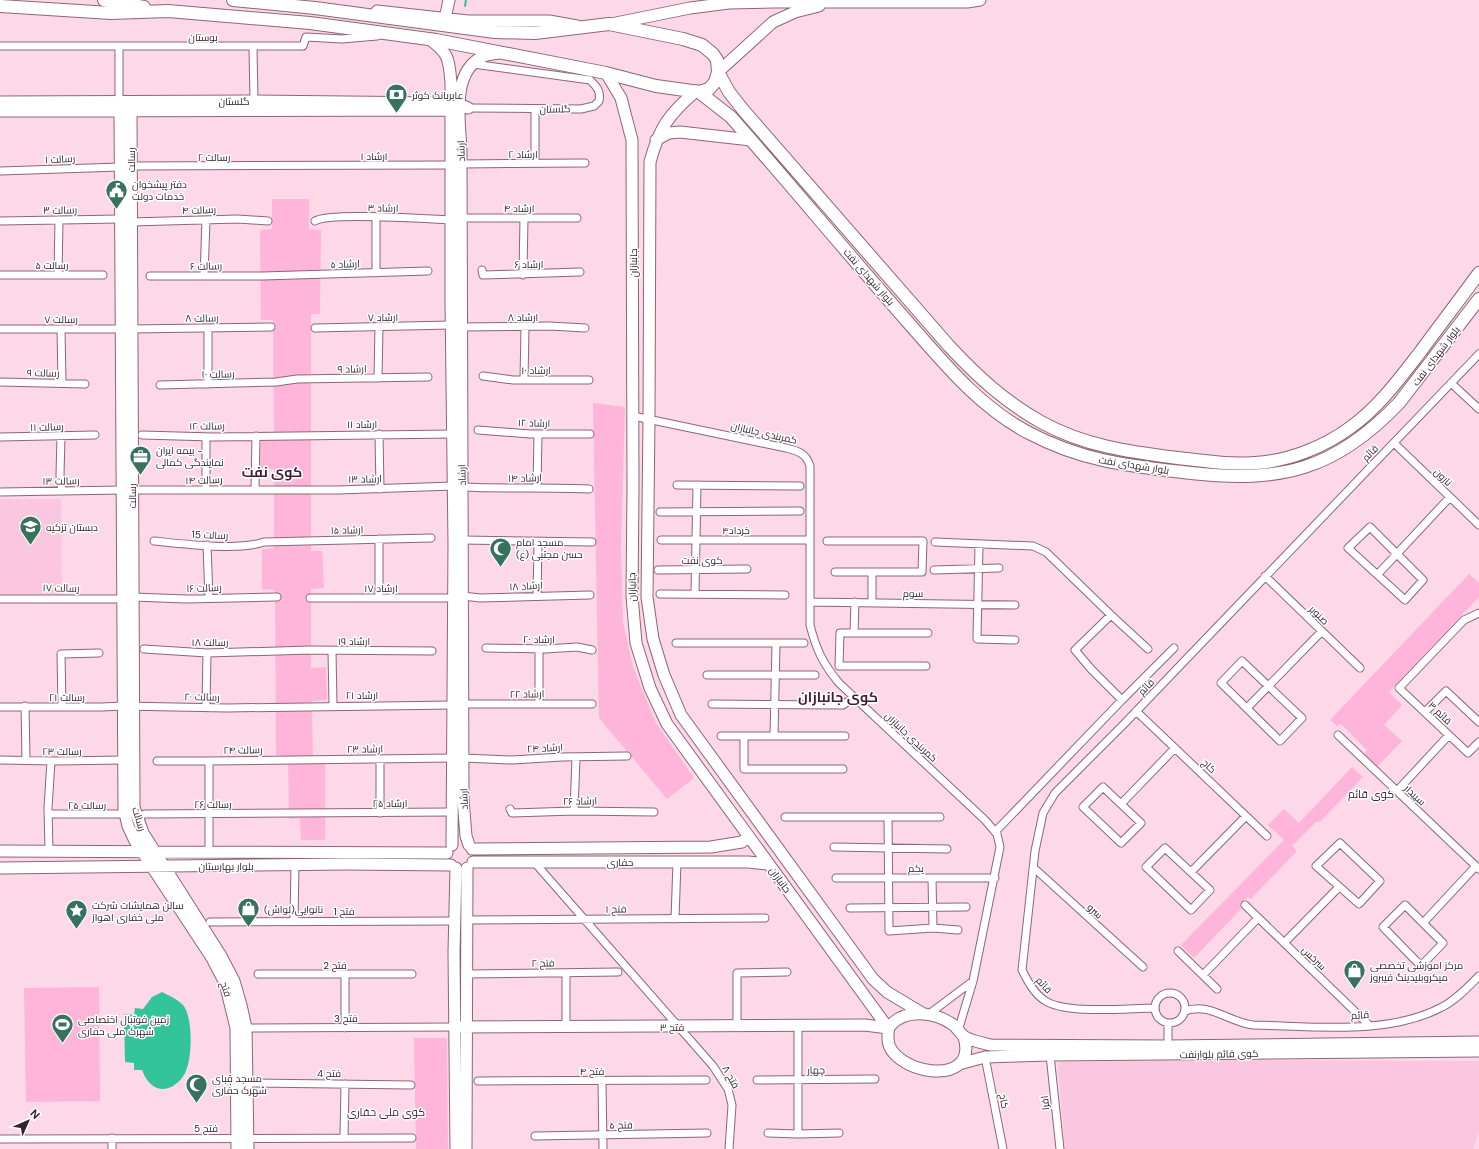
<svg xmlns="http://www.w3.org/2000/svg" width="1479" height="1149" viewBox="0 0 1479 1149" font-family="'DM Sans',Cairo,sans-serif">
	<rect width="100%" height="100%" fill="#fdd8e9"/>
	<!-- built -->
	<path fill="#fbc6e0" d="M0,499H61L62,594H0Z
		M1218,1060L1479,1061V1132L1473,1149H1065L1058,1066L1059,1062Z"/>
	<!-- green -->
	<path fill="#feb5d9" d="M272,199H309V229L321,230L320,314H311V551H322L324,588L311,589V668L326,667L327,700L312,701L313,764H325V840H301L300,818L289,819L288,756L276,755L275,590L262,589V549L274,548V469L260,468L261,440H274L273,320H261L260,230L272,229Z
		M593,403L625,407L621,547L623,622L633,667L656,723L694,778L667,799L599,718Z
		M1469,574L1479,583V597L1389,692L1402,705L1384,725L1402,741L1377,767L1364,755L1367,750L1341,724L1337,726L1330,720Z
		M1352,767L1363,777L1321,821L1316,822L1292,846L1297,851L1251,899L1248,897L1241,903V909L1194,958L1181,945L1284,840L1268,825L1284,809L1299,823Z
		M99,987L100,1101L26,1102L24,988Z
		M414,1038H447L448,1149H416Z"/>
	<!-- water -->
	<path fill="#33c599" d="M162,992C170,996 177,999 183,1005C193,1017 192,1054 187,1068C182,1085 161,1098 148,1081C145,1078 144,1074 142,1070H134V1063L125,1062L124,1014L134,1015L135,1008L143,1009L152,997Z"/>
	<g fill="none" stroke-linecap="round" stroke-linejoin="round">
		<!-- stream -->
		<path stroke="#33c599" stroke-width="2" d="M465,6L466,0"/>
		<defs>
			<path id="street" d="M0,46H303L306,37L342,39L377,36
				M119,47V101
				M253,47L254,101
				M468,108L581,109L594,106L599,101C601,91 597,87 590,80L473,64
				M535,110V163
				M461,164L585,163
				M131,166L451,165
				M0,171L120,167
				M376,217V273
				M461,218H577
				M0,221L120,219
				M315,221C329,212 428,219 451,220
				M131,222L238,219L268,221
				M482,270L483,275L580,272
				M0,275H103
				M58,275L59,220
				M523,275L524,218
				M150,276H263L428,271
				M204,276L206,220
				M461,327L550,326L585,328
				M315,328L451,325
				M0,329H121
				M61,329L62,383
				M132,329L271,327
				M483,376L513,380H589
				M378,378L379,327
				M524,380L525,327
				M0,382L85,384
				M1451,383L1479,409
				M208,384V329
				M160,385L276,382L297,379L428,377
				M633,416L786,448C798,451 806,453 810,466V625C816,649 823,664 839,683L985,820L997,834L1000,847L973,981L958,1031
				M478,430L530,434H590
				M379,434L380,489
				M142,435L213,437L453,434
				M61,436L60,475L62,491
				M0,437L95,435
				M206,437V490
				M1394,443L1479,525
				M677,485L800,486
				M462,487C504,489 546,487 589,489
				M537,487L538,434
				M255,489L256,436
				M132,490H338L453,486
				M0,492L122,490
				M660,512L800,511
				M1370,527L1423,580L1405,600L1348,548Z
				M462,540L592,542
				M661,540H810
				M154,541C183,544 238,551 264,542L431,538
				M827,541H923L922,572H835
				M935,542L1033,546L1046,552L1111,615L1075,650L1091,669L1122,700L995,832
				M207,545L209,598
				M979,545L977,639L1015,640
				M658,570L747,569
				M934,570L999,568
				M872,572V603
				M1378,574L1450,497
				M1265,576L1360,668
				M660,594L785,595
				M695,594L697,485
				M463,596L480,598L590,595
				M537,596L538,542
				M133,597L186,599L277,597
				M310,598H453
				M379,598V539
				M0,599H123
				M810,602L1015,605
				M1479,613L1464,620L1399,688L1468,753L1479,742
				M1111,615L1148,649
				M854,633L855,602
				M676,643H804
				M486,648L545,649L577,647L592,650
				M144,649L207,653L310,650L432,651
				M539,649V704
				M332,651L333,705
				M1242,661L1302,718L1280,741L1221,683Z
				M926,666H839L840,633H928
				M707,675H815
				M1122,700L1174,648
				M463,704H592
				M712,704L843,705L854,697
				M25,706L26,760
				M0,707H102L123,706L227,708L453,705
				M62,707L61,654L99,653
				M206,707L207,653
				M1247,708L1322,631
				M1136,711L1267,836
				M1425,712L1446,691L1479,722
				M1338,735L1479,869
				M721,736H845
				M744,736V769H843
				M774,736L776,643
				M463,758L512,760L562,757L627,756
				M0,760L55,761L123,760
				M157,761H209V851
				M209,761L453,758
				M1103,787L1141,823L1121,843L1083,807Z
				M1397,791L1449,735
				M1121,804L1175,748
				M510,809L512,813L574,811L654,812
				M574,811L576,758
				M380,813V759
				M48,814H125
				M136,817L145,814L453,812
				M785,817H940
				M888,817L889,931L933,928L932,878
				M1340,843L1380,881L1359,904L1316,866Z
				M834,847L947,849
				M1165,848L1210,890L1191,910L1146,867Z
				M49,851L48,808L51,761
				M535,863L713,1066L728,1089L732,1105L729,1149
				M1034,868L1143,967
				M1191,872L1246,816
				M836,878H995
				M1245,905L1369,1025
				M1405,905L1443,943L1421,966L1383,927Z
				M850,908L966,907
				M675,919L677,862
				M466,920L765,918
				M294,921L295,866
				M210,922L455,921
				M1423,923L1476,866
				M933,928L958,930
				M1284,943L1339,887
				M1178,951L1217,989
				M258,974H412
				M467,974L618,972
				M1203,975L1258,918
				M1155 1008a15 15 0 1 1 30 0a15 15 0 1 1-30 0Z
				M1154,1008C1129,1008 1064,1015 1044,1000C1034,993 1028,982 1022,970L1035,851L1043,813L1055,793L1124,724L1479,354
				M1185,1011C1210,1002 1228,1022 1253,1025C1312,1026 1388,1036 1442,1007C1456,1000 1468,987 1479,976
				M929,1014L973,981
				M798,1025V1134L839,1133
				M737,1026V973L787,972
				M566,1027V973
				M242,1028L455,1027
				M345,1028V975
				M1168,1049V1023
				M1050,1055L1060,1149
				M985,1057L1003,1149
				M757,1080L875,1079
				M478,1081L706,1080
				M602,1081L603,1149
				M247,1083L411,1085
				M768,1133L798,1134
				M535,1136L707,1133
				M344,1137L345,1084
				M112,1138V1149
				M0,1139L412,1138"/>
			<path id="secondary" d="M377,11L468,21H549L577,26
				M445,19L449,0
				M611,24L690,8L729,3L774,2H967L980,0
				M429,39C449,53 449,59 451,83V302L454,544L452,845
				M718,72L773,22L795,12L819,6
				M606,73L621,98L632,140L633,489L632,596L636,643L650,688L667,724L888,1028
				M696,91C669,114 659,128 650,162L649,419L647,597L653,639L664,675L681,715L873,979L887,992L922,1013
				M0,102L254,101L440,103L459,104L468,108
				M0,111L455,110
				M120,111L124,809L128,826L135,841L212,958L225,983L236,1028L237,1149
				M131,111L134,807L143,833L221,956L234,981L241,1005L246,1028L248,1149
				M656,140L669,133L680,132L751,140
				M469,845L466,836L463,799L461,151C460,122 450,71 484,56C488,54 495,54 499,53
				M472,849L711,847L742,842L748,836
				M0,851L447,853
				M473,862H748L768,864
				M0,868L347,864L451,865
				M455,1027L865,1025L888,1028
				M964,1037C980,1091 886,1073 888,1037C888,1033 888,1029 890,1026C905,1008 935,1012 952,1024C957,1027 960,1034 965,1037C972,1041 982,1043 991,1045L1168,1046L1479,1042
				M959,1064L985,1057L1050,1055L1479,1051
				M456,1149L454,952L456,868
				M466,1149L467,868"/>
			<path id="primary" d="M104,0L144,7
				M0,6L111,13L168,11L310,23L436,40L606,73L656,86L699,92L709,89L715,82L718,72L717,60L713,54L702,45L683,39L609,24L535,33L495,32L315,8L233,0
				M718,72L729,92L744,111L949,346C978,377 1004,401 1041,422C1084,446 1130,452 1178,458C1203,461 1230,465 1255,463C1289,461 1324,447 1351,427C1379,407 1400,378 1421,351C1440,325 1460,299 1479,273
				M699,92L731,117C790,184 847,253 906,320C943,362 979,407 1029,433C1084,462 1131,466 1191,473C1281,483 1335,470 1399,403L1479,299"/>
		</defs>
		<!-- street casing -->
		<use href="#street" stroke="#8d6579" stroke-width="9"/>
		<!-- secondary casing -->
		<use href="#secondary" stroke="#8d6579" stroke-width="13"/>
		<!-- primary casing -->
		<use href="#primary" stroke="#8d6579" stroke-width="14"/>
		<!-- street -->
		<use href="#street" stroke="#fff" stroke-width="7"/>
		<!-- secondary -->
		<use href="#secondary" stroke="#fff" stroke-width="11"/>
		<!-- primary -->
		<use href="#primary" stroke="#fff" stroke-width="12"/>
	</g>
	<!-- icons -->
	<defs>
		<symbol id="bank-pin" viewBox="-11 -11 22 30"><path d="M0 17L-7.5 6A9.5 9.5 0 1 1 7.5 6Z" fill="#36725d" stroke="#fff"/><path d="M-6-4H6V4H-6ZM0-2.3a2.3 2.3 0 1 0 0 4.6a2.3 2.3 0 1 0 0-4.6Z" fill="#fff"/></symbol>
		<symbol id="civic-pin" viewBox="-11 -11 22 30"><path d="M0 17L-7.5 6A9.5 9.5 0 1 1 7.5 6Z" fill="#36725d" stroke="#fff"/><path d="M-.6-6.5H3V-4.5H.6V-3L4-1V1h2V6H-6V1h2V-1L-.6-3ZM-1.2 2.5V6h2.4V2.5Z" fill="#fff"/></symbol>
		<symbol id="office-pin" viewBox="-11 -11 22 30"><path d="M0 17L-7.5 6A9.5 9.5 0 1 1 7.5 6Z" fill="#36725d" stroke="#fff"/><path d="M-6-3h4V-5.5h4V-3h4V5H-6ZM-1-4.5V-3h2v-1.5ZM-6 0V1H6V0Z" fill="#fff"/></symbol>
		<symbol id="school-pin" viewBox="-11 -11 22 30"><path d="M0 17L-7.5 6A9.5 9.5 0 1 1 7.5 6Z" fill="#36725d" stroke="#fff"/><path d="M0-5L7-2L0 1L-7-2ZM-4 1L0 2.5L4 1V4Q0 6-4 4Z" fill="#fff"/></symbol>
		<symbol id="mosque-pin" viewBox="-11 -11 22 30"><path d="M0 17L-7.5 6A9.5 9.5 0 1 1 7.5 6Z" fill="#36725d" stroke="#fff"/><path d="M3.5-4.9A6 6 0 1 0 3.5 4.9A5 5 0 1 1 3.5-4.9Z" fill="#fff"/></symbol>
		<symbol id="shop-pin" viewBox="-11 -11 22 30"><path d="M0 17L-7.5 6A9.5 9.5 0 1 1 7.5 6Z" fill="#36725d" stroke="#fff"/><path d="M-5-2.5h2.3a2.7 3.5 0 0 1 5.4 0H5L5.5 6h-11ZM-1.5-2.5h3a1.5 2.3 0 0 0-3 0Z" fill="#fff"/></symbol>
		<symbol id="sight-pin" viewBox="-11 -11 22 30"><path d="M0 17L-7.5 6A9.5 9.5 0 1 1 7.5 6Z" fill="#36725d" stroke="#fff"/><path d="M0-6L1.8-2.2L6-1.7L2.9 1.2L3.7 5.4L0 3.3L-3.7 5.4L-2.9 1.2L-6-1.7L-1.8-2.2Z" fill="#fff"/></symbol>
		<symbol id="stadium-pin" viewBox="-11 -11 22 30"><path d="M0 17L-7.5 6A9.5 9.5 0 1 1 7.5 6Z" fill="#36725d" stroke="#fff"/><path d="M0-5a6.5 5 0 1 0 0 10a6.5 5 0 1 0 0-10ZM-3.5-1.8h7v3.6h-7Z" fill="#fff"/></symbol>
	</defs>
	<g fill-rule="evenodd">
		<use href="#bank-pin" x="384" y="82" width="25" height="34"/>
		<use href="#civic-pin" x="104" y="178" width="25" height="34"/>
		<use href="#office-pin" x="128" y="444" width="25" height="34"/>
		<use href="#school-pin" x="18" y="514" width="25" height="34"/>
		<use href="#mosque-pin" x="488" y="536" width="25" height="34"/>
		<use href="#shop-pin" x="236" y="896" width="25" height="34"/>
		<use href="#sight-pin" x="64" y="898" width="25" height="34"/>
		<use href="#shop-pin" x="1342" y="958" width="25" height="34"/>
		<use href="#stadium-pin" x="50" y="1012" width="25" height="34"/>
		<use href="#mosque-pin" x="184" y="1072" width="25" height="34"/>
	</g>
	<g text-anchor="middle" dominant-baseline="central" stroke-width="3" stroke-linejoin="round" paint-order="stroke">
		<!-- street labels -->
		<g font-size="10" fill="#33222a" stroke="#fff">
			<text x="203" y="37">بوستان</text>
			<text x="234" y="101">گلستان</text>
			<text transform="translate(555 109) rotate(-1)">گلستان</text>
			<text transform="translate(461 151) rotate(-91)">ارشاد</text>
			<text x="523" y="154">ارشاد ۲</text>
			<text x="374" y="156">ارشاد ۱</text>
			<text x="214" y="157">رسالت ۲</text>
			<text transform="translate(60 159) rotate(-3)">رسالت ۱</text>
			<text transform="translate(131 160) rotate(-90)">رسالت</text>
			<text transform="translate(383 208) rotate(1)">ارشاد ۳</text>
			<text x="519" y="208">ارشاد ۴</text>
			<text transform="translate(60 210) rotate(-1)">رسالت ۳</text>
			<text transform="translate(199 210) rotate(-2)">رسالت ۴</text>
			<text transform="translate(633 263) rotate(-90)">جانبازان</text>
			<text transform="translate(345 264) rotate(-2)">ارشاد ۵</text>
			<text x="529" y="264">ارشاد ۶</text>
			<text x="52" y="265">رسالت ۵</text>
			<text transform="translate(206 266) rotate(-1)">رسالت ۶</text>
			<text transform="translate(869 277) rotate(49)">بلوار شهدای نفت</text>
			<text x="383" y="317">ارشاد ۷</text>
			<text x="523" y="317">ارشاد ۸</text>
			<text transform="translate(202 318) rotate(-1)">رسالت ۸</text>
			<text x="61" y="319">رسالت ۷</text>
			<text transform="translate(1436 356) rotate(-53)">بلوار شهدای نفت</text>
			<text transform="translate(352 369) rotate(-1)">ارشاد ۹</text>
			<text x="536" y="370">ارشاد ۱۰</text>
			<text transform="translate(43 373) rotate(1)">رسالت ۹</text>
			<text transform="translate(218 374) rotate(-1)">رسالت ۱۰</text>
			<text transform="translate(534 423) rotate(1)">ارشاد ۱۲</text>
			<text x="362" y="424">ارشاد ۱۱</text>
			<text transform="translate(207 426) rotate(-1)">رسالت ۱۲</text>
			<text transform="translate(47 427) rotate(-2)">رسالت ۱۱</text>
			<text transform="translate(764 433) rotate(13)">کمربندی جانبازان</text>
			<text transform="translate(1370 453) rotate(-46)">قائم</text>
			<text transform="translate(1134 465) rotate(9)">بلوار شهدای نفت</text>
			<text transform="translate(462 475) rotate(-91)">ارشاد</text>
			<text transform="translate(1443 477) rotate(44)">نارون</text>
			<text transform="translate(525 478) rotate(-2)">ارشاد ۱۴</text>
			<text transform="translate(365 479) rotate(-1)">ارشاد ۱۳</text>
			<text transform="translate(204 480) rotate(-2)">رسالت ۱۴</text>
			<text transform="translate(61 481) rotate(-1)">رسالت ۱۳</text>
			<text transform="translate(132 496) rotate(-90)">رسالت</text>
			<text transform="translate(347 530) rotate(-1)">ارشاد ۱۵</text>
			<text x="736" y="530">خرداد۴</text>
			<text transform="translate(210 535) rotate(2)">رسالت 15</text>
			<text x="702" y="560">کوی نفت</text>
			<text transform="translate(526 586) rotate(-3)">ارشاد ۱۸</text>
			<text transform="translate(632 587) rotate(-91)">جانبازان</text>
			<text transform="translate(61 588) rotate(1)">رسالت ۱۷</text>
			<text transform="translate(204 588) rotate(-2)">رسالت ۱۶</text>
			<text x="381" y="588">ارشاد ۱۷</text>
			<text x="913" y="593">سوم</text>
			<text transform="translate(1319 615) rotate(44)">صنوبر</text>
			<text x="539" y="639">ارشاد ۲۰</text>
			<text x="354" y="641">ارشاد ۱۹</text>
			<text x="210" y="642">رسالت ۱۸</text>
			<text transform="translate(1146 687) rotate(-46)">قائم</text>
			<text transform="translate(527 694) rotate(-1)">ارشاد ۲۲</text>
			<text x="362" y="695">ارشاد ۲۱</text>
			<text x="67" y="697">رسالت ۲۱</text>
			<text transform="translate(202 697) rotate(1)">رسالت ٢٠</text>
			<text transform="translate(1440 713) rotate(44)">قائم ۳</text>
			<text transform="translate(911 737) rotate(43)">کمربندی جانبازان</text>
			<text transform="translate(545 748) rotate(-3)">ارشاد ۲۴</text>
			<text transform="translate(365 749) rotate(-1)">ارشاد ۲۳</text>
			<text transform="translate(243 750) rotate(-1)">رسالت ۲۴</text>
			<text x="62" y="751">رسالت ۲۳</text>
			<text transform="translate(1209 766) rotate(44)">کاج</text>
			<text transform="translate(1415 795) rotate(43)">سپیدار</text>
			<text transform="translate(464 799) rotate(-92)">ارشاد</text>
			<text transform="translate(580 801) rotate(-1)">ارشاد ۲۶</text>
			<text x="390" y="803">ارشاد ۲۵</text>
			<text x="213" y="804">رسالت ۲۶</text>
			<text x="87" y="805">رسالت ۲۵</text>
			<text transform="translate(139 819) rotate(73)">رسالت</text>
			<text x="620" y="862">حفاری</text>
			<text x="226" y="866">بلوار بهارستان</text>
			<text x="916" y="868">یکم</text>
			<text transform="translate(780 880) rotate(54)">جانبازان</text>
			<text transform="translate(616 909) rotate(-1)">فتح ۱</text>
			<text x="344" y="911">فتح 1</text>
			<text transform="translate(1095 911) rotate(43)">سرو</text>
			<text transform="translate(1314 958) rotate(44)">سرخس</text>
			<text transform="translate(543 963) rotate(-1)">فتح ۲</text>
			<text x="335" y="965">فتح 2</text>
			<text transform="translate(1044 985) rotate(46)">قائم</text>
			<text transform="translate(226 989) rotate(71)">فتح</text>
			<text transform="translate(1360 1015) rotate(-3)">قائم</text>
			<text x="346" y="1018">فتح 3</text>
			<text x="672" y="1027">فتح ۳</text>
			<text transform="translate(1219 1054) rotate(-1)">کوی قائم بلوارنفت</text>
			<text transform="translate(816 1070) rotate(-1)">چهار</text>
			<text x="592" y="1071">فتح ۴</text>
			<text x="329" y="1073">فتح 4</text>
			<text transform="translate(731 1077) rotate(61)">فتح ۸</text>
			<text transform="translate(1004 1101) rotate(79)">کاج</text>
			<text transform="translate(1045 1103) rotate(-96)">افرا</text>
			<text transform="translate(621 1125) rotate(-1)">فتح ۵</text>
			<text x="206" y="1128">فتح 5</text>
		</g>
		<!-- poi labels -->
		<g font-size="10" fill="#33222a" stroke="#fff" text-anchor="start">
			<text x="412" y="95">عابربانک کوثر</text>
			<text x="132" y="184">دفتر پیشخوان<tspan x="132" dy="12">خدمات دولت</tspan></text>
			<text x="156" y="450">بیمه ایران -<tspan x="156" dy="12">نمایندگى کمالى</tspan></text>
			<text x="46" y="527">دبستان تزکیه</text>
			<text x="516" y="542">مسجد امام<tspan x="516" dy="12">حسن مجتبی (ع)</tspan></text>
			<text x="92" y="905">سالن همایشات شرکت<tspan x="92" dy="12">ملی خفاری اهواز</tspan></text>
			<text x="264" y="909">نانوایى(لواش)</text>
			<text x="1370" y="965">مرکز اموزشی تخصصی<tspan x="1370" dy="12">میکروبلیدینگ فیبروز</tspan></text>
			<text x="78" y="1019">زمین فوتبال اختصاصی<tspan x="78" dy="12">شهرک ملی حفاری</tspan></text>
			<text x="212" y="1078">مسجد قبای<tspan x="212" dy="12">شهرک حفاری</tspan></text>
		</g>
		<!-- neighbourhood labels -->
		<g font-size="11" fill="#401e30" stroke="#fff">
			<text x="1371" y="794">کوی قائم</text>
			<text x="386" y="1112">کوی ملی حفاری</text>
		</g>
		<!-- district labels -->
		<g font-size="14" font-weight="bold" fill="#401e30" stroke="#fff">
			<text x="272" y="472">کوی نفت</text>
			<text x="838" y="697">کوی جانبازان</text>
		</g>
	</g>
	<!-- north arrow -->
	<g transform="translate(28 1121) rotate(45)" stroke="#ffffff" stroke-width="3" paint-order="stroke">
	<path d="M0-3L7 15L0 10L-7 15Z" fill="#33222a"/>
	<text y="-6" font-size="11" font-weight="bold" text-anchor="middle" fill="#33222a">N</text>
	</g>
</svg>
